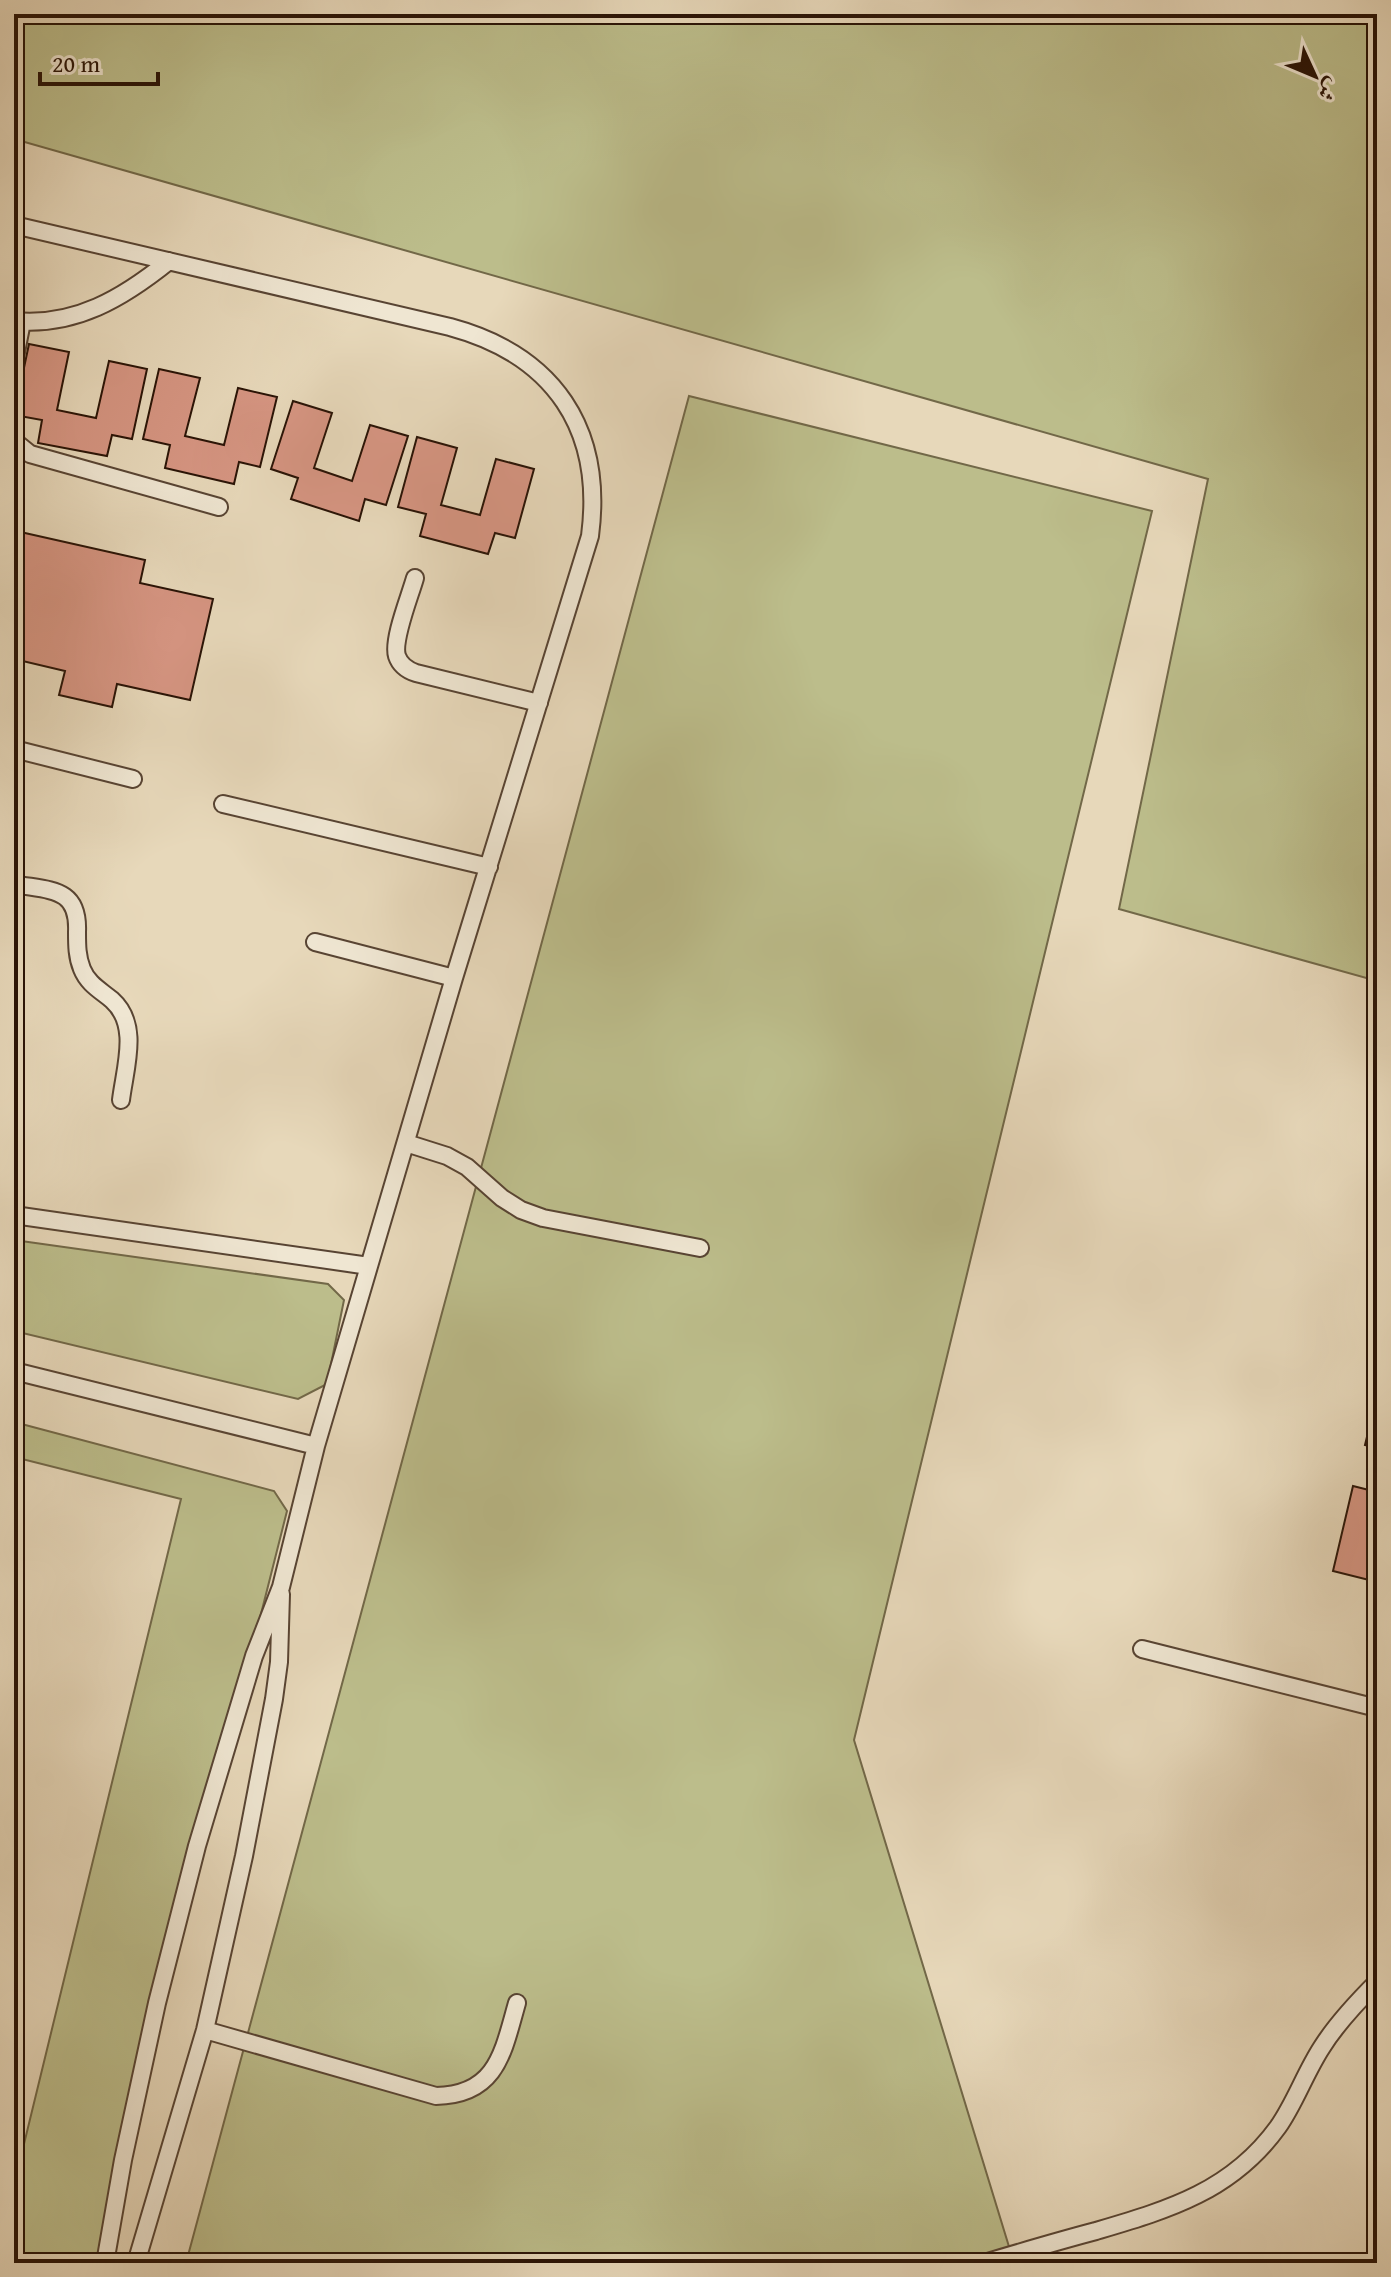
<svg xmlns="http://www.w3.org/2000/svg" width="1391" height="2277" viewBox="0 0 1391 2277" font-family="'Gentium Book Plus',Amiri,serif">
	<rect width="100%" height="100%" fill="#e7d8ba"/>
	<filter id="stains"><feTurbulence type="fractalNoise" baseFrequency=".0025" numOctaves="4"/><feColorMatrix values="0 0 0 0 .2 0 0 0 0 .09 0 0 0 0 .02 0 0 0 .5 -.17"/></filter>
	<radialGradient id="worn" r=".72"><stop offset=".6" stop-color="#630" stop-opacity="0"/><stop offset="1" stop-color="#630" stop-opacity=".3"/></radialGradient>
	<!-- green -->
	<path fill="#bcbd8b" stroke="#726848" stroke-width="2" d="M14,14H1377V981L1119,909L1208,479L14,139Z
		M689,396L1152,511L854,1740L1014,2263H186Z
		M14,1240L328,1284L344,1300L327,1384L298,1399L14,1331Z
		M14,1422L274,1491L287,1511L97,2263H14V2185L181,1499L14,1457Z"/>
	<!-- building -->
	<path fill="#d69582" stroke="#291306" stroke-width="2" d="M29,344L69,352L57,410L96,418L109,361L147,369L132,439L112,435L107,456L38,443L42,420L14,415Z
		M159,369L200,378L185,436L224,445L238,388L277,397L260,467L239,462L234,484L165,468L170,445L143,439Z
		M293,401L332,413L314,468L352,481L370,425L408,436L386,505L365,499L359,521L291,499L298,478L271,469Z
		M417,437L457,448L441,505L480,515L496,459L534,469L515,538L495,533L488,554L420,536L426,514L398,507Z
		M16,531L145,560L140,583L213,599L190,700L117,684L112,707L59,695L65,671L14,659Z
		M1377,1396V1448L1365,1445Z
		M1353,1486L1377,1492V1582L1333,1571Z"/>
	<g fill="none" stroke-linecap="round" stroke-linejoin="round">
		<defs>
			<path id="service" d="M14,225L450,327C554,355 604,429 590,536L454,978L316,1446L281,1587L254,1656L197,1846L157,2003L123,2160L105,2263
				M14,321C75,327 123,298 169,261
				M14,362L22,322
				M14,441L30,454L219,507
				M415,578C410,596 392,640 397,656C400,665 407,670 416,673L539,703
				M14,749L133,779
				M223,804L489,867
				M14,884C50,891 79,887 77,932C77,945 77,957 82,969C88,984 100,990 112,1000C140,1025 125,1067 121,1100
				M315,942L454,978
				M406,1143L447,1156L467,1167L502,1198L521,1210L543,1218L700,1248
				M14,1215L369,1266
				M14,1371L316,1446
				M1142,1649L1377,1708
				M205,2030L436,2096C497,2095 503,2052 517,2003
				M136,2263L205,2030L244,1856L274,1699L279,1662L281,1594
				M984,2263C1021,2252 1058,2241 1096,2231C1167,2210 1231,2192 1278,2127C1295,2103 1305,2073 1322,2047C1337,2023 1357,2002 1377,1982"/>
		</defs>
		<!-- service casing -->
		<use href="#service" stroke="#584433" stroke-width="20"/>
		<!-- service -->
		<use href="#service" stroke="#efe6d2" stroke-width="16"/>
	</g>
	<!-- margin -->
	<rect width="1391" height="2277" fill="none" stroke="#e7d8ba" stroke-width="48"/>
	<rect x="16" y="16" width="1359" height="2245" fill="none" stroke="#291306" stroke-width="4"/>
	<rect x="24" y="24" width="1343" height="2229" fill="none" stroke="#291306" stroke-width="2"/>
	<!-- north arrow -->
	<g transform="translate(1315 76) rotate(134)" stroke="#efe6d2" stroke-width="6" paint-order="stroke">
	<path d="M0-6L14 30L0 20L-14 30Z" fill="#291306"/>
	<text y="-12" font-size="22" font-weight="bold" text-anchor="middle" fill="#291306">ش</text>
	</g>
	<!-- scale -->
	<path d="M40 72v12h118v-12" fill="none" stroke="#291306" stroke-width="4"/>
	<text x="52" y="72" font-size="24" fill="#291306" stroke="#efe6d2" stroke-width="6" paint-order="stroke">20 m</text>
	<rect width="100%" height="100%" filter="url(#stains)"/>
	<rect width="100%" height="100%" fill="url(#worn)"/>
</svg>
